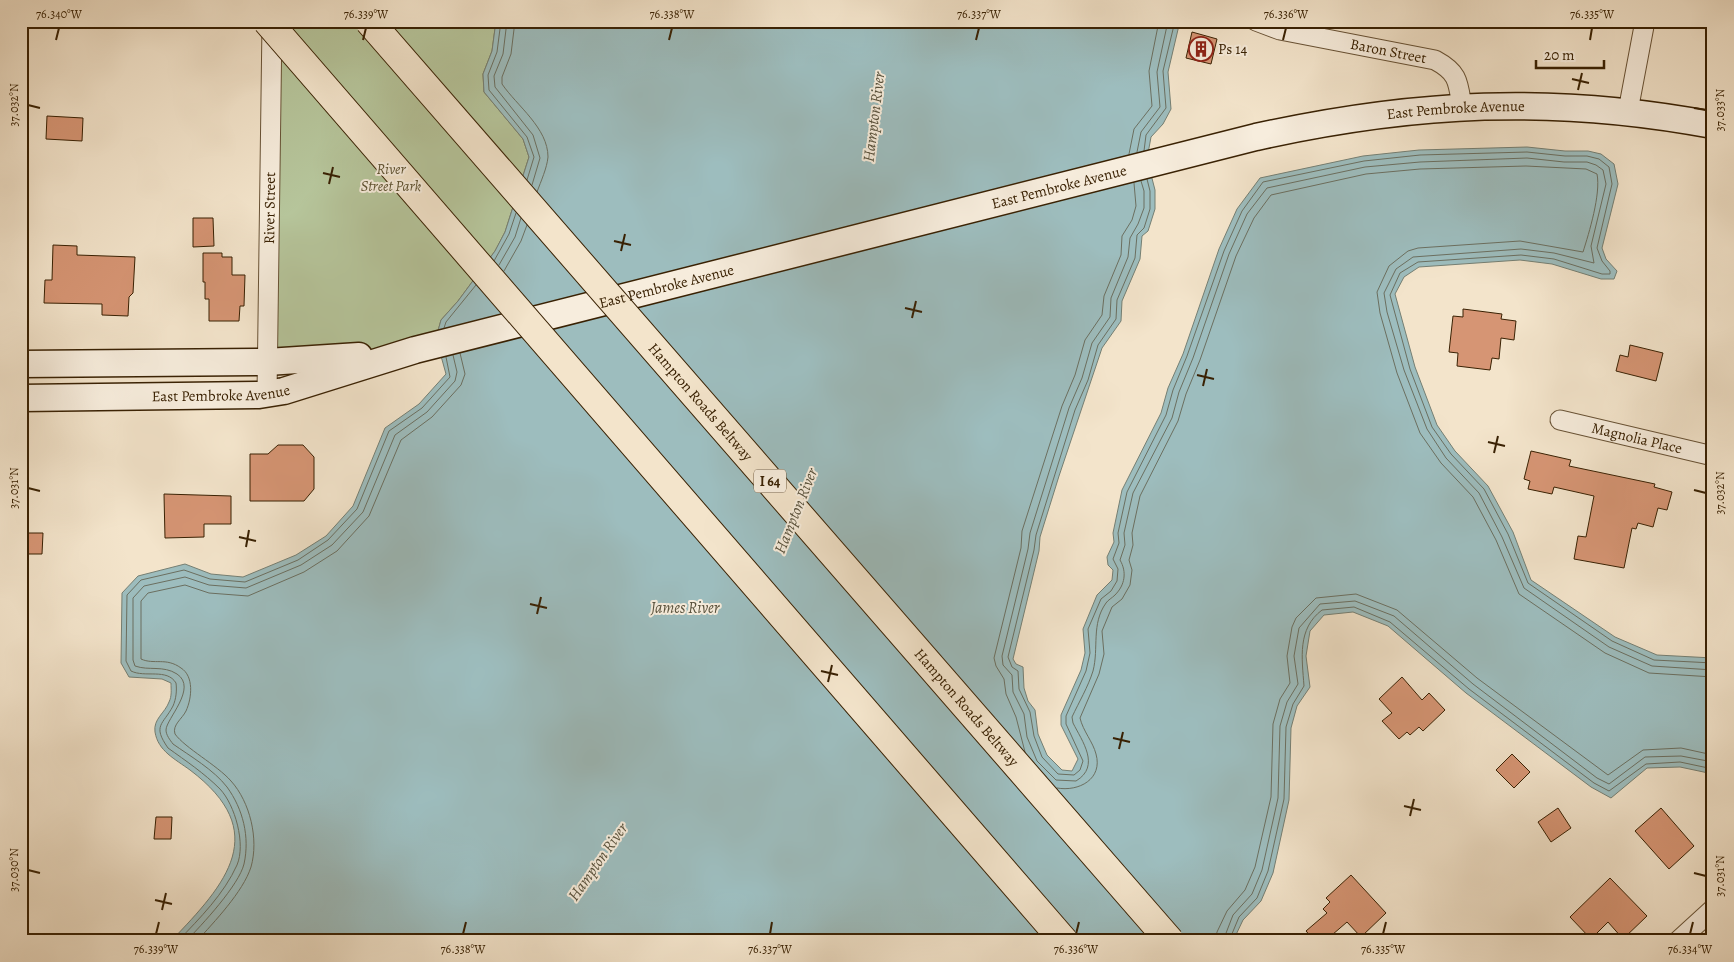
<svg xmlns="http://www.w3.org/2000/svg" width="1734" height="962" viewBox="0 0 1734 962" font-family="Alegreya,serif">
	<rect width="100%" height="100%" fill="#f3e4cb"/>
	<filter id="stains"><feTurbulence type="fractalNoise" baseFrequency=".004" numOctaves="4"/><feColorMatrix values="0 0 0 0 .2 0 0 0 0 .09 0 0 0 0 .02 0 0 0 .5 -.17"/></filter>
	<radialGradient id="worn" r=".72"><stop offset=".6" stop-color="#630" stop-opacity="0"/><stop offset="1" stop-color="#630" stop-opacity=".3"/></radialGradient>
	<!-- green -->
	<path fill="#b6c59b" stroke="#78734f" d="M268,21H496L492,51L483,74L484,92L523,139L529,157L505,232L495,251L458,301L441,320L436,338L379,352L266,364Z"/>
	<!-- water -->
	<path fill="#9dbdbe" stroke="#757f73" d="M496,21H1180L1168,72L1171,109L1163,124L1151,137L1147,159L1155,190V209L1148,231L1142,236L1140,259L1122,301L1121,321L1102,348L1059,476L1040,537L1039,551L1013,659L1016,664L1023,667L1024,688L1028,701L1035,710L1038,734L1047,755L1062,770L1072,771L1078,759L1061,725V715L1081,670L1085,653L1083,629L1097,595L1112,580L1113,570L1108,565L1107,557L1114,542L1113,533L1122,490L1161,413L1168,388L1183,354L1219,249L1237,209L1260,178L1363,156L1419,150L1527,147L1565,151H1588L1601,154L1614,164L1618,184L1602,248L1606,259L1617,271L1614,279H1601L1552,264L1520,260L1419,267L1404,277L1395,294L1415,367L1437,425L1455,451L1488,486L1513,532L1531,580L1615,637L1657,655L1713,658V774L1680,767L1647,768L1611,798L1591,787L1466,693L1388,626L1353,612L1324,615L1310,631L1306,656L1310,687L1297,706L1291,728L1289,800L1273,873L1261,901L1243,920L1233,941H171C227,883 272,832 190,770C175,759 158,751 155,732C153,719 165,713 169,702C172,696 171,690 171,683L162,679L129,677L121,663L122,593L138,576L185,564L211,574L243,577L296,555L326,536L353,506L385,428L419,404L446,374L436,338L441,320L458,301L495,251L505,232L529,157L523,139L484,92L483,74L492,51Z"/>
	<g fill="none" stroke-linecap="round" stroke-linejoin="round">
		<!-- shore -->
		<path stroke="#6b6f60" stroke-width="1" d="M501,21L497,52L488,75L489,90L527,137L534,157L527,180
			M507,21L503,54L494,76L495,87L533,135L540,158L532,185
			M515,21L511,54L502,77V84C517,106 548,128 548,157C547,168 541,181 537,192
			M1144,151L1146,135L1166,108L1163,71L1175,21
			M1137,152L1141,132L1160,107L1157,72L1168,21
			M1129,154L1134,129L1152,106L1149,71L1159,21
			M1147,179L1150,191V209L1144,228L1137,235L1135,258L1117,300L1116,319L1098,345L1088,380L1075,410L1036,535L1034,550L1008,657L1012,667L1018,671L1019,689L1030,712L1034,736L1042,757L1058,774L1074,775L1080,770L1083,761L1066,724V716L1086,671L1090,653L1088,629L1101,599L1111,591L1117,581L1118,569L1113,559L1119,543L1118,533L1127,492L1166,415L1173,390L1187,356L1224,251L1242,211L1263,182L1364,161L1420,155L1527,152L1565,156H1587L1599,159L1609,167L1612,184L1597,248L1602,261L1610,271V274H1602L1554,259L1521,255L1418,262L1400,273L1390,295L1410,369L1432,427L1451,454L1484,489L1508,534L1528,583L1612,641L1654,660L1713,663
			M1141,181L1144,191V208L1138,224L1130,238L1128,257L1111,298L1110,317L1092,343L1082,378L1069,408L1030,533L1028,549L1002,656L1003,665L1012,675L1013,692L1024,714L1027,737L1037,761L1056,780L1076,781C1101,766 1082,741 1073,723L1072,717C1079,702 1088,687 1093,671C1099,648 1091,624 1106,603C1108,600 1112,598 1115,595C1125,585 1127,572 1120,560L1125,545L1124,533L1133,493L1172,418L1179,392L1193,358L1229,254L1247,214L1267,188L1365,167L1420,162L1527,158L1564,162H1587L1596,165L1603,170L1606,184L1591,246L1594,263L1554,253L1521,249L1413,257L1396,269L1384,293L1387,312L1404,370L1427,429L1446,458L1479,493L1502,537L1524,588L1609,647L1652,666L1713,670
			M494,261L509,234L516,213
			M499,265L515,237L521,218
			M504,271L521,241L527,225
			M444,328L446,322L476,285
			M1025,752L1016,717L1006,694L1004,679L996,666L994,658L1021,548L1022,531L1062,406L1075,375L1085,340L1102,315L1104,296L1121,255L1122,236L1132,220L1136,206L1134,183
			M1057,788C1079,792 1103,779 1096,754C1093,742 1083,731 1080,718L1099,674L1104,654L1102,631L1112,607L1122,599L1130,585L1132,570L1129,560L1133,545L1132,533L1140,496L1178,421L1186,394L1200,360L1236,256L1254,218L1271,195L1366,174L1420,169L1526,166L1586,169L1597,174C1601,194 1589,233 1583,252L1520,241L1418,248L1408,251L1389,266L1377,292L1380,313L1397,373L1420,433L1441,463L1473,497L1496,540L1519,594L1605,653L1649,673L1713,677
			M178,941C200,918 224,894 237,865C246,844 235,805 220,789C204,773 186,761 168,748C152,725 163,725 173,706C176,699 177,691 176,683C167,668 145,678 131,671L126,661L127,595L141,580L184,570L210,579L245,582L298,560L328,540L357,509L389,431L422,408L450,377L446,357
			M186,941C202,925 239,885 244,864C250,837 243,809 227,787C214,770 190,756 173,744C170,740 166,735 166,730C166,719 198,688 177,674C163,665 149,671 135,666L133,660V598L144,586L185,577L209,585L246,588L301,565L332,545L363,512L395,435L427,412L455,381L457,372L453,355
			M197,941C214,922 243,892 251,867C259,839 250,802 231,781C217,765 185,748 175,734C172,725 182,719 186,711C192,698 194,676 181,668C166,657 154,665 141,659V601L148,593L185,585L209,593L248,596L304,572L337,551L369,516L401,440L432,417L461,385L465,374L460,353
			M1215,941L1217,932L1227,911L1245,890L1255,867L1271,797L1273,724L1280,699L1290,683L1287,656L1292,627L1296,618L1316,598L1356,594L1397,610L1477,678L1608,775L1643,750L1681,748L1713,755
			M1223,941L1233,915L1252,894L1262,870L1278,798L1280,726L1287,702L1298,684L1294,656L1299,628L1320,604L1355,601L1394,616L1473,684L1597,778L1609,784L1645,757L1681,756L1713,762
			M1229,941L1239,917L1257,898L1268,871L1284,799L1286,727L1293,704L1304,686C1302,658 1297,629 1322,610L1354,607L1390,622L1469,689L1594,783L1609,791L1646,764L1680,762L1713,769"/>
	</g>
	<!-- building -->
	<path fill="#d69574" stroke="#392103" d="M1192,32L1217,39L1211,64L1186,58Z
		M47,116L83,118L82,141L46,139Z
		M193,218H213L214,246L193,247Z
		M53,245L77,246V255L135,257L133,293L129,297L128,316L102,315V304L44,303L45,280H52Z
		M203,253H222V257H232V275H245L244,306H240L239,321H209V299H205V282H203Z
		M1463,309L1502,314L1501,319L1516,321L1514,340L1501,338L1499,359L1492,358L1490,370L1457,366L1458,353L1449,352L1453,316L1463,317Z
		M1630,345L1663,353L1656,381L1616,371L1620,355L1628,357Z
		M278,445H303L314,457V489L304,501H250V454H268Z
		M1531,451L1571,460L1569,466L1655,484L1654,487L1672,492L1667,510L1658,508L1653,527L1638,523L1636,529L1632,528L1624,568L1574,559L1578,536L1586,537L1594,496L1554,487L1552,494L1528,489L1530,481L1524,479Z
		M164,494L231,496V524H204V537L165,538Z
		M21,533H43L42,554H21Z
		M1402,677L1422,700L1429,693L1445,710L1423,731L1419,727L1410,735L1407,732L1399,739L1382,721L1392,713L1379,699Z
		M1512,754L1530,772L1514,788L1496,770Z
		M1558,808L1571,828L1551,842L1538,822Z
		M1661,808L1694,846L1669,869L1635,831Z
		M156,817H172L171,839H154Z
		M1351,875L1386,913L1361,937L1347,922L1325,941H1315L1306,931L1327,913L1323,909L1330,902L1326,898Z
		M1610,878L1647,916L1623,939L1608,922L1591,939L1570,917Z"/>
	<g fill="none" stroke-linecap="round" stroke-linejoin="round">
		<defs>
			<g id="minor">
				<path id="s1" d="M1256,21L1280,30L1435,60C1459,73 1458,82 1462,107"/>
				<path d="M1628,111L1645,21"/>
				<path id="s2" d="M267,394L272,23"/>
				<path id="s3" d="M1560,420L1713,456"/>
				<path d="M1678,941L1713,909"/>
			</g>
			<g id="secondary">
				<path d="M21,364L267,362L359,356"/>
				<path id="s4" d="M21,398L259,395L284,391L415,350L1256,137C1415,102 1553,95 1713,125"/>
			</g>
		</defs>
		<!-- minor casing -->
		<use href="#minor" stroke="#685235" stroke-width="21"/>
		<!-- secondary casing -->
		<use href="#secondary" stroke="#392103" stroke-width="29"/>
		<!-- minor -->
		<use href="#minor" stroke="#f7eddd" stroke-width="19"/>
		<!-- secondary -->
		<use href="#secondary" stroke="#f7eddd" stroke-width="26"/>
		<defs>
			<g id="motorway-bridge">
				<path d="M267,21L1064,941"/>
				<path id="s5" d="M369,21L1170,941"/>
			</g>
		</defs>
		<!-- motorway-bridge casing -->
		<use href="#motorway-bridge" stroke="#392103" stroke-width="30" stroke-linecap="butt"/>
		<!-- motorway-bridge -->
		<use href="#motorway-bridge" stroke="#f3e4cb" stroke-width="28"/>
	</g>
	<!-- ticks -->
	<path fill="none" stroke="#392103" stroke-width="2" d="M56,40L59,28M363,40L366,28M669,40L672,28M976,40L979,28M1283,40L1286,28M1590,40L1592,28M1572,79L1589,83M1578,90L1582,73M28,105L40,108M1694,108L1706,110M323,173L340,177M329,184L333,167M614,241L631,245M621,251L625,234M905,308L922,312M912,318L916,301M1197,375L1214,379M1203,386L1207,369M1488,442L1505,446M1494,453L1498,436M28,488L40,491M1694,490L1706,493M239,537L256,541M246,547L249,530M530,604L547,608M537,614L541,597M821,671L838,675M828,682L832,665M1113,738L1130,742M1119,749L1123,732M1404,806L1421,810M1410,816L1414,799M28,870L40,873M1694,873L1706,876M155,900L172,904M162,910L166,893M156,934L159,922M463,934L466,922M770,934L772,922M1076,934L1079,922M1383,934L1386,922M1690,934L1693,922"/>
	<!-- icons -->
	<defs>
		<symbol id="building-ring" viewBox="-11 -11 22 22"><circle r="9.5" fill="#f7eddd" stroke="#8f2418" stroke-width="1.5"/><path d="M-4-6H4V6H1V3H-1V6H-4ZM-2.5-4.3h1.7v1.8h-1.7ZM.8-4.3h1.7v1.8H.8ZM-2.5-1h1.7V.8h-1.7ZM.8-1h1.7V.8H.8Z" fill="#8f2418"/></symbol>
	</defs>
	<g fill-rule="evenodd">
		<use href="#building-ring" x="1187" y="35" width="28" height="28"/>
	</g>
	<g text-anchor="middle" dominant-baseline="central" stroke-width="4" stroke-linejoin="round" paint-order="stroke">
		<!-- shield labels -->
		<rect fill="#f7eddd" stroke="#725e44" stroke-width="1" x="754" y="469.5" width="32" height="23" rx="4"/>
		<g font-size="14" font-weight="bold" fill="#392103">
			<text x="770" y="481">I 64</text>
		</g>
		<!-- poi labels -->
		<g font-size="15" fill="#392103" stroke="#f7eddd" text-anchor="start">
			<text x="1218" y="49">Ps 14</text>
		</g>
		<!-- street labels -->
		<g font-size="15" fill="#392103" stroke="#f7eddd">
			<text stroke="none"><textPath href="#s1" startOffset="136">Baron Street</textPath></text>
			<text stroke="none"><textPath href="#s4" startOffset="1470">East Pembroke Avenue</textPath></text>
			<text stroke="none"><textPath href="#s4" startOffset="1065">East Pembroke Avenue</textPath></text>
			<text stroke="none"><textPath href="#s2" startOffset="186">River Street</textPath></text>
			<text stroke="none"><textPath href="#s4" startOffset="660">East Pembroke Avenue</textPath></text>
			<text stroke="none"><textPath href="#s4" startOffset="200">East Pembroke Avenue</textPath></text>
			<text stroke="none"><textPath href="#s5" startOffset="505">Hampton Roads Beltway</textPath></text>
			<text stroke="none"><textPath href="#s3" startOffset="79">Magnolia Place</textPath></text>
			<text stroke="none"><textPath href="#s5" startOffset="910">Hampton Roads Beltway</textPath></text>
		</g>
		<!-- park labels -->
		<g font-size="15" font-style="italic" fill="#5e5231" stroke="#f7eddd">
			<text x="391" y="169">River<tspan x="391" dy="17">Street Park</tspan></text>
		</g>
		<!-- water labels -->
		<g font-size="16" font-style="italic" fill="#57503b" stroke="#f7eddd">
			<text transform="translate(874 117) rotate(-83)">Hampton River</text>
			<text transform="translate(796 511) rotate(-68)">Hampton River</text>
			<text x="685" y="608">James River</text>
			<text transform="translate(598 862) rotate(-55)">Hampton River</text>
		</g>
	</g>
	<!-- margin -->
	<rect width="1734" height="962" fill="none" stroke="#f3e4cb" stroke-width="55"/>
	<!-- scale -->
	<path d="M1536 60v8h68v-8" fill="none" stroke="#392103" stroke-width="2.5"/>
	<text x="1544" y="60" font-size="15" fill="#392103" stroke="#f7eddd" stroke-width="4" paint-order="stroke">20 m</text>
	<rect x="28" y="28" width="1678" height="906" fill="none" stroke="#392103" stroke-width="2"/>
	<g font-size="12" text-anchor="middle" fill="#392103">
		<text x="59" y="18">76.340°W</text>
		<text x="366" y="18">76.339°W</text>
		<text x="672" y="18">76.338°W</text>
		<text x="979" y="18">76.337°W</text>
		<text x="1286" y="18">76.336°W</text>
		<text x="1592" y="18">76.335°W</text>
		<text transform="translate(14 105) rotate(-90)" y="4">37.032°N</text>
		<text transform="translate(1720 110) rotate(-90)" y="4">37.033°N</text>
		<text transform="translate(14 488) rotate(-90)" y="4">37.031°N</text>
		<text transform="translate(1720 493) rotate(-90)" y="4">37.032°N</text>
		<text transform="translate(14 870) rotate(-90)" y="4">37.030°N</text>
		<text transform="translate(1720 876) rotate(-90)" y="4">37.031°N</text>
		<text x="156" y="953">76.339°W</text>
		<text x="463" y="953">76.338°W</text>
		<text x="770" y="953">76.337°W</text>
		<text x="1076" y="953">76.336°W</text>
		<text x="1383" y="953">76.335°W</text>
		<text x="1690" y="953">76.334°W</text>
	</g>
	<rect width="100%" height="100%" filter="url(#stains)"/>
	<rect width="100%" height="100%" fill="url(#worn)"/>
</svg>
